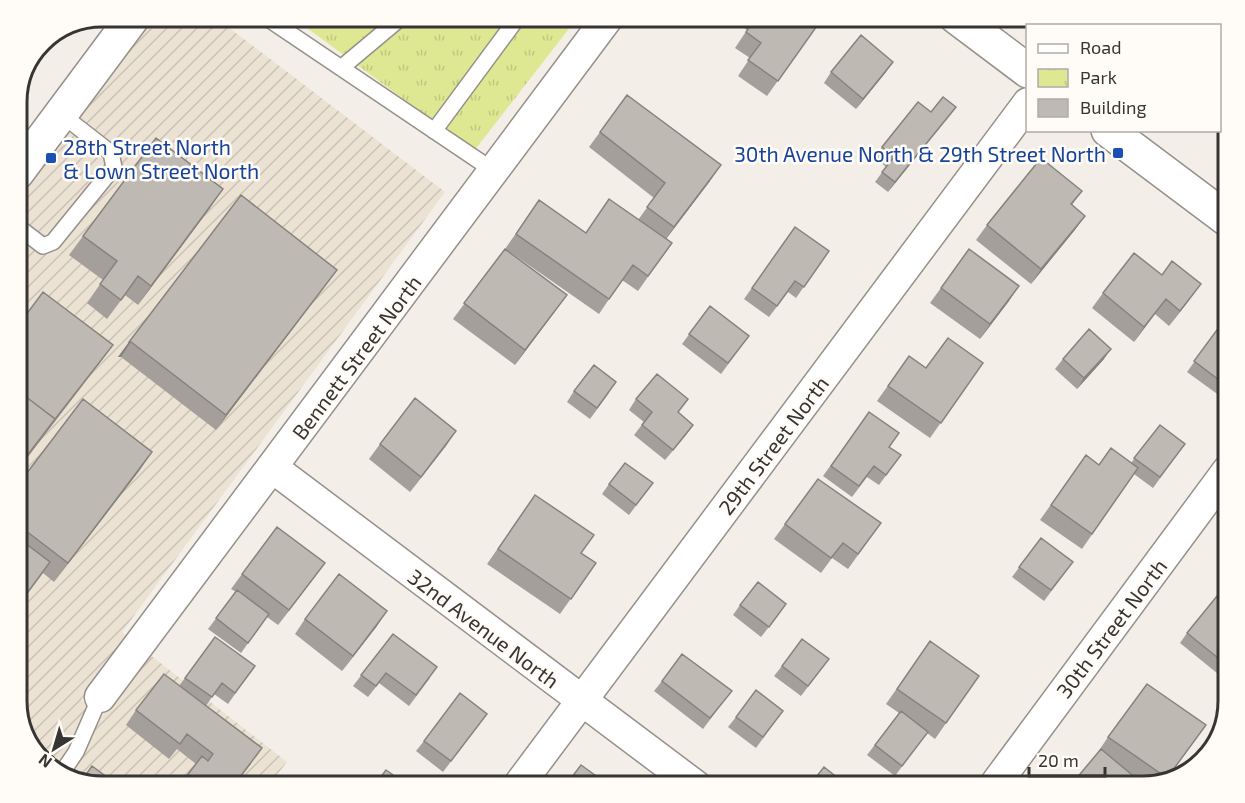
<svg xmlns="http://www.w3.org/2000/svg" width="1245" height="803" viewBox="0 0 1245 803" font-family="'Exo 2',sans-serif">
	<defs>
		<pattern id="industrial-furrows" width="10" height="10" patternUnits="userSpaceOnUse" patternTransform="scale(1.5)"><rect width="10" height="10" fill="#ebe2d4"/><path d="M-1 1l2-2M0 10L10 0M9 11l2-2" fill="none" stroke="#cac2b6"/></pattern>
		<pattern id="park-tufts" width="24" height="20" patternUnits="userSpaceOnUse" patternTransform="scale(1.5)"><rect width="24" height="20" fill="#dee892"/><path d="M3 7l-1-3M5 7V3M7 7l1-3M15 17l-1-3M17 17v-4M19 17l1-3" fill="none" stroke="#bfc87e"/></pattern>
	</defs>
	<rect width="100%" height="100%" fill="#f3eee7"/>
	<!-- industrial -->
	<path fill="url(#industrial-furrows)" d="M150,16L215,17L445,192L122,632L128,638L81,700L102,716L149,654L287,762L268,786H102L55,772L28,744L17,706V195L26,192L25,184Z"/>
	<!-- park -->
	<path fill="url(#park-tufts)" d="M292,17H578L474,151Z"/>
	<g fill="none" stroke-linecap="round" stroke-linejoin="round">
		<defs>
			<path id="lane" d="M264,16L494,171
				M341,68L403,16
				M434,131L519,16
				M17,226L43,246L53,242L114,167L111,153L61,114
				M61,774L76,752L100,697"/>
			<path id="street" d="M1085,26L1092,16
				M273,468L696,786
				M100,697L609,16
				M518,786L1028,103
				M994,786L1228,470"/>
			<path id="secondary" d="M955,16L1028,71
				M1108,130L1228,220
				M17,173L134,16"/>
		</defs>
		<!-- lane casing -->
		<use href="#lane" stroke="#95908a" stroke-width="18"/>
		<!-- street casing -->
		<use href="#street" stroke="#95908a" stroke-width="33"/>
		<!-- secondary casing -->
		<use href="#secondary" stroke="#95908a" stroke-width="36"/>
		<!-- lane -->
		<use href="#lane" stroke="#fff" stroke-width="15"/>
		<!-- street -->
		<use href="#street" stroke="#fff" stroke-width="30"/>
		<!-- secondary -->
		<use href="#secondary" stroke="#fff" stroke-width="33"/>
	</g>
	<!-- wall -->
	<path fill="#a49f9a" d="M735,16H824L767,96L738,76L750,58L735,48L747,30L732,20Z
		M1220,67L1228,97V126L1224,132L1220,129Z
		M831,72H886L856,109L824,83Z
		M931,112L948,117L888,192L875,182L886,167L875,157L882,147Z
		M600,132L710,181L666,239L672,243L638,291L622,280L599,314L510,252L556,310L515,365L453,319L505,249L539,200L586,233L638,220L654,198L589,147Z
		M1082,191L1072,205L1085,216L1074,231L1031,284L976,240L987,225Z
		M210,208L138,305L125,295L107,319L87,303L103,280L69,255L83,236Z
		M795,227L829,251L796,298L788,292L769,317L744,299Z
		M969,249L1009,301L980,339L930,303Z
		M337,270L216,430L121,357H118L129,342Z
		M1103,293L1190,299L1169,326L1155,314L1134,342L1092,308Z
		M710,306L749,336L721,374L682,344Z
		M1228,315V384L1220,396L1187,372Z
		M909,356L926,368L983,363L930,438L877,401Z
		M1063,359H1104L1077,389L1055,369Z
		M574,391L609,393L590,419L567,402Z
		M636,399L678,412L693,425L665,460L634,435L644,422L629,410Z
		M869,412L889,447L901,455L879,485L867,477L852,497L823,476Z
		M1160,425L1185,444L1153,488L1134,474L1082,549L1040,520L1086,455L1099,465L1131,463Z
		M456,431L410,492L369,459L380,444Z
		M152,452L139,471L54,582L43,573L17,608V486Z
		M653,483L629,515L602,494L609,484Z
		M535,495L581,553L596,563L560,614L487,564Z
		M881,523L848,569L832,558L821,573L774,539L785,524Z
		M1041,538L1065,573L1044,601L1012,577Z
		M325,563L278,625L267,617L241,653L208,629L236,592L231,589L242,574Z
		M740,605L779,614L761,637L733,615Z
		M1228,605V682L1180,643L1187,633Z
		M305,619L377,626L342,671L295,634Z
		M393,634L430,678L409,706L379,683L368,697L353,686Z
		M215,637L255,666L228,704L214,694L206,706L251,764L234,786H179L196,764L177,749L169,759L126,725L136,710L179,686Z
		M930,641L979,676L935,739L927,733L895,776L867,755L899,713L886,704Z
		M829,659L801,696L774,676L782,666Z
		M662,681L724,701L703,729L654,691Z
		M487,714L443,772L416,751L424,741Z
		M736,717L775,722L756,748L728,727Z
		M1206,725L1166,780L1146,786L1098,752L1108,737Z"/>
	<!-- shaded-wall -->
	<path fill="#86827d" d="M893,62L886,72L856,109L863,99Z
		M956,107L888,192L895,182Z
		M721,165L710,181L663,243L674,227Z
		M223,189L210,208L138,305L151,286Z
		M1085,216L1074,231L1031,284L1041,269Z
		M337,270L326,285L216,430L226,415Z
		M1201,284L1190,299L1169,326L1180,311Z
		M1019,286L1009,301L980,339L990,324Z
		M567,295L556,310L515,365L525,350Z
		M1166,299L1155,314L1134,342L1144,327Z
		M129,342H131L121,357H118Z
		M113,345L102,360L17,471V469Z
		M1111,349L1104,359L1077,389L1084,378Z
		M693,425L686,435L665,460Z
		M456,431L446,446L410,492L421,477Z
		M152,452L139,471L54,582L68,563Z
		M325,563L314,578L278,625L289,610Z
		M387,611L377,626L342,671L353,656Z"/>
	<!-- building -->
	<path fill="#bfb9b3" stroke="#86827d" stroke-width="1.5" d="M757,16H824L778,81L748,60L761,43L746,32Z
		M1142,16H1143L1173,26H1135Z
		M861,35L893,62L863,99L831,72Z
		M1220,67L1228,97V120L1220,113Z
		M627,95L721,165L674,227L647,207L665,183L600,132Z
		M943,97L956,107L895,182L882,172L894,157L882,147L918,102L931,112Z
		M156,138L223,189L151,286L138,276L121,300L100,284L117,261L83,236Z
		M1041,158L1082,191L1071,204L1085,216L1041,269L987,225Z
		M241,195L337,270L226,415L131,342H129Z
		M609,199L672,243L648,276L633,265L609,299L516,234L539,200L586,233Z
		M795,227L829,251L804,287L795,281L777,306L752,288Z
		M505,249L567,295L525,350L464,303Z
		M969,249L1019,286L990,324L941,288Z
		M1134,253L1162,275L1172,261L1201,284L1180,311L1166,299L1144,327L1103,293Z
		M43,292L113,345L52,423L55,419L17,390V327Z
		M710,306L749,336L728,363L689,334Z
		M1228,315V384L1227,386L1194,361Z
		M1089,329L1111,349L1084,378L1063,359Z
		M948,338L983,363L941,423L888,386L909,356L926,368Z
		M594,365L616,382L597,408L574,391Z
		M657,374L688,399L678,412L693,425L673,450L642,425L652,412L636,399Z
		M17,390L55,419L17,469Z
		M415,398L456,431L421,477L380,444Z
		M83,399L152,452L68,563L17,524V486Z
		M869,412L899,433L889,447L901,455L886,475L874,466L859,486L831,466Z
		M1160,425L1185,444L1160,477L1134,458Z
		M1111,448L1138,468L1092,534L1051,505L1086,455L1099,465Z
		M625,463L653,483L636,505L609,484Z
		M818,479L881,523L858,554L843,543L831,558L785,524Z
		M535,495L594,535L581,553L596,563L571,599L498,549Z
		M277,527L325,563L289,610L242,574Z
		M17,537L50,562L17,607Z
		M1041,538L1073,562L1051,590L1019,567Z
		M339,574L387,611L353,656L305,619Z
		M758,582L786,604L769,627L740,605Z
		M237,590L269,614L248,643L216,618Z
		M1217,596L1228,605V666L1187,633Z
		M393,634L437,667L416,695L386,673L376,686L361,675Z
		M215,637L255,666L235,693L222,683L212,697L185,678Z
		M802,639L829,659L808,686L782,666Z
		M930,641L979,676L946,723L897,689Z
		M682,654L732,691L710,718L662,681Z
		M164,674L262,748L233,786H179L202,756L208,761L213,754L187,734L180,744L136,710Z
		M1147,684L1206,725L1167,778L1108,737Z
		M756,690L783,711L763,737L736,717Z
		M460,693L487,714L451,761L424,741Z
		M901,711L928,732L902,766L875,745Z
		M1101,749L1143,784L1141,786H1070Z
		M581,765L610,786H565Z
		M92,766L119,786H102L82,780Z
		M824,767L848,786H809Z
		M386,770L409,786H374Z"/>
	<!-- markers -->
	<g fill="#1a4fb4" stroke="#fffcf8" stroke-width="2">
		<rect x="1112" y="147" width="12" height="12" rx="3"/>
		<rect x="45" y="152" width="12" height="12" rx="3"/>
	</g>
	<g text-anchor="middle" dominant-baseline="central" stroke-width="5" stroke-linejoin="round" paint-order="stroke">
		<!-- transit labels -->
		<g font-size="21" fill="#164399" stroke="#fffcf8" text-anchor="start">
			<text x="63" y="146">28th Street North<tspan x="63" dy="24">&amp; Lown Street North</tspan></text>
			<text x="1106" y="153" text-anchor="end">30th Avenue North &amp; 29th Street North</text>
		</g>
		<!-- street labels -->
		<g font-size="21" fill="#373533" stroke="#fffcf8">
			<text transform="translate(356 357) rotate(-53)">Bennett Street North</text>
			<text transform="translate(773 445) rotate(-53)">29th Street North</text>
			<text transform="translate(484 628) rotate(37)">32nd Avenue North</text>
			<text transform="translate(1111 628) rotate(-53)">30th Street North</text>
		</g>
	</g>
	<!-- crop -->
	<path d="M0 0H1245V803H0ZM102 27H1143A75 75 0 0 1 1218 102V701A75 75 0 0 1 1143 776H102A75 75 0 0 1 27 701V102A75 75 0 0 1 102 27Z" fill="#fffcf8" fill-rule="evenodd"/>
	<path fill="none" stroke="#373533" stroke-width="3" d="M102 27H1143A75 75 0 0 1 1218 102V701A75 75 0 0 1 1143 776H102A75 75 0 0 1 27 701V102A75 75 0 0 1 102 27Z"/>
	<!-- legend -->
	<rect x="1026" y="24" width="195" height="108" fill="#fffcf8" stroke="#afaca9" stroke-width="1.5"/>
	<rect x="1038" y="44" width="30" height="9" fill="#ffffff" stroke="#afaca9" stroke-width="1.5"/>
	<text x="1080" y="54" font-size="18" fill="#373533">Road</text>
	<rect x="1038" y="69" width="30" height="18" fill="url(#park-tufts)" stroke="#afaca9" stroke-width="1.5"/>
	<text x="1080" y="84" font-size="18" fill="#373533">Park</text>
	<rect x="1038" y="99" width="30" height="18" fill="#bfb9b3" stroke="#afaca9" stroke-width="1.5"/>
	<text x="1080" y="114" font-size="18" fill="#373533">Building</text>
	<!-- north arrow -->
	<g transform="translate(54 749) rotate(217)" stroke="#fffcf8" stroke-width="4.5" paint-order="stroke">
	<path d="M0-4.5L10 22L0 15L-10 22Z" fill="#373533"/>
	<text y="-9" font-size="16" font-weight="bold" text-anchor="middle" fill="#373533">N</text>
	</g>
	<!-- scale -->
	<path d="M1029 767v9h76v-9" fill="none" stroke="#373533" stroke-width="3"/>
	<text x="1038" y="767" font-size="18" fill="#373533" stroke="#fffcf8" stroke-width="4.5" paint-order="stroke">20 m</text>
</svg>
